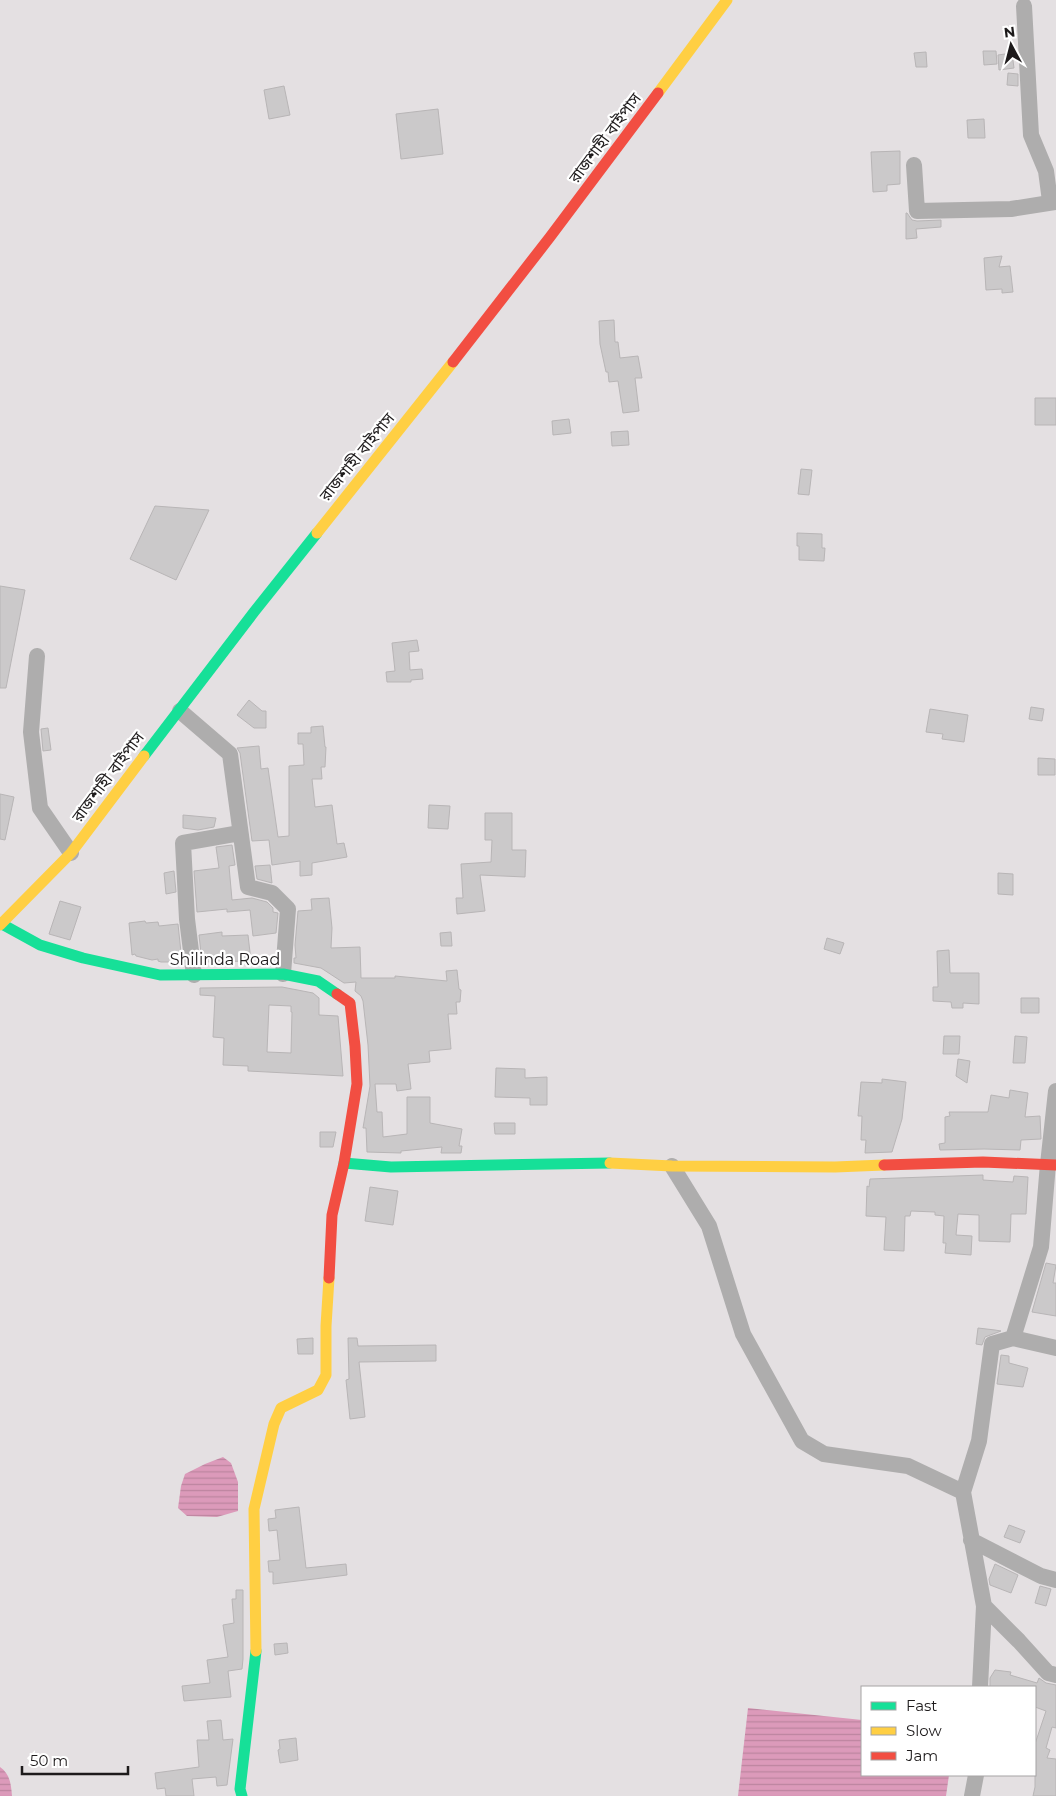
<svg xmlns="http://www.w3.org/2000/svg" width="1056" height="1796" viewBox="0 0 1056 1796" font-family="Montserrat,'Noto Sans Bengali',sans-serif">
	<defs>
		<pattern id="water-rules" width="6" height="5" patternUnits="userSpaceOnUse" patternTransform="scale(1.25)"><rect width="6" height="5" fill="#dc9aba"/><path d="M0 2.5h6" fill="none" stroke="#bc849f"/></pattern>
	</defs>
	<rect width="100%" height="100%" fill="#e4e0e2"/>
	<!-- water -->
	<path fill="url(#water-rules)" d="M223,1457L231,1463L238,1482V1511L217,1517L187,1516L178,1508L181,1486L185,1474L205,1464Z
		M748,1708L862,1720V1775H949L946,1796H738Z
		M0,1767C10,1774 11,1784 12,1796H0Z"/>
	<!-- building -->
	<path fill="#cbc9ca" stroke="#b8b5b6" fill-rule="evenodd" d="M983,51H996L997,64L984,65Z
		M926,52L927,67H916L914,53Z
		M1012,53L1014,68L999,70L998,55Z
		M1008,73L1018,74V86L1007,85Z
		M284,86L290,115L269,119L264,90Z
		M438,109L443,154L401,159L396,114Z
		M984,119L985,138H968L967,120Z
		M900,151V184L887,185V191L873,192L871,152Z
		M906,213H907L912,220L917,221L941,220V227L916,229L917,238L906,239Z
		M1002,256L999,267L1010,266L1013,292L1002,293V289L986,290L984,258Z
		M614,320L615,342H618L620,358L638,356L642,378H635L639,411L623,413L618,381L609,382L608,372H606L600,344L599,321Z
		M1035,398H1056V425H1035Z
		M569,419L571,433L553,435L552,421Z
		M628,431L629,445L612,446L611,432Z
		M801,469L812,470L809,495L798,494Z
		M155,506L209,510L176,580L130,559Z
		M797,533L822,534V548H825L824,561L799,560V546H797Z
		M0,586L25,590L6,688H0Z
		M417,640L419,651L409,652L410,670L422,669L423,679L411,680V682H387L386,672L395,671L392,643Z
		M249,700L262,711H266V728H254L237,715Z
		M1031,707L1044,709L1042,721L1029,719Z
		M930,709L968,715L964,742L942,739L943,734L926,732Z
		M323,726L325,747H326L325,767H321L322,779H312L315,807L332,805L337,844L344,843L347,857L312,863V875L300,876V861L272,865L269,840L252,841L240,753L237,748L259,746L261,769L268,768L278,837L289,836V766L304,765L303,744H298V733H311V727Z
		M48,728L51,750L43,751L41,729Z
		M1038,758L1055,759V775H1038Z
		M0,794L14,797L5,840L0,839Z
		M429,805L450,806L448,829L428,828Z
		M485,813H512V850H526L525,877L480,875L485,911L457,914L456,898H463L461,864L491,862L492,840H485Z
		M183,815L216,818L214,827L198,830L183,828Z
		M232,845L235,865L229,866L232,900L252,898L267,902L273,908V912L278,913L276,933L253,936L250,910L227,912V909L197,912L194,871L219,868L216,847Z
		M270,865L272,883L257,879L255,866Z
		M174,871L176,892L166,894L164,873Z
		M998,873L1013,874V895L998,894Z
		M329,898L332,928L331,948L360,947L361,978H395V976L447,981L446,971L457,970L459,989L461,990L460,1002H456L457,1014H448L451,1049L429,1051L430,1062L408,1064L411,1089L397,1091L396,1084H375L377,1112H382L383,1137L407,1134V1097H430V1123L462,1129L459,1146H462L461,1153H441L442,1147L401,1151V1153L367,1152L366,1128H363L370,1086L368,1045L363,1001L361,996L355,991L356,982L344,983L321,968L294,963V958H296L295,945L298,911L312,910L311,899Z
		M60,901L81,907L70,940L49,934Z
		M145,921L146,923L158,922L159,926L178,924L182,962H161L158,961V959L152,960L136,956L135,954L132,955L129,923Z
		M222,932V936L248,935L251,961L202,962L199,935Z
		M451,932L452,946H441L440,933Z
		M827,938L844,943L840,954L824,949Z
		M949,950L950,973H979V1004L963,1003V1008H952L951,1002L933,1001V987H938L937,951Z
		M282,987L313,993L319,998V1015L338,1016L343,1076L248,1071V1066L223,1065L224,1038L213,1037L215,996L200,995V988ZM269,1005L291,1006V1012H292L291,1053L267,1052Z
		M1021,998H1039V1013H1021Z
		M944,1036H960L959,1054H943Z
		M1015,1036L1027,1037L1025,1063H1013Z
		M958,1059L970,1061L967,1083L956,1076Z
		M496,1068L525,1069V1078L547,1077V1105H530V1098L495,1097Z
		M882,1079L906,1082L902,1119L892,1152L865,1153L866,1140H861L862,1116H858L861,1082L882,1083Z
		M1010,1090L1028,1093L1025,1117L1040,1116L1041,1139L1021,1140L1020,1150L984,1149L940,1150L939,1144L945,1143V1117L950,1116L949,1112H988L991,1095L1009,1098Z
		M494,1123H515V1134H495Z
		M320,1132H336L333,1147H320Z
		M983,1175V1180L1013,1182L1014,1176L1028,1177L1026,1214H1011L1010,1242L979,1241V1215L958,1214L956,1235L972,1236L971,1255L945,1253L946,1243H943L944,1216L935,1215V1212L911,1211L910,1216H905L904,1251L884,1250L886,1217L866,1216L867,1186L869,1187L870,1179Z
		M370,1187L398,1191L393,1225L365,1221Z
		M1046,1263L1056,1265L1053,1283H1056V1316L1032,1312Z
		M978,1328L995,1330L1001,1331L985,1337L982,1345L976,1344Z
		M313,1338V1354H298L297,1339Z
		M348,1338H357L358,1346L436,1345V1361L359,1362L365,1417L350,1419L346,1380L349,1379Z
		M1001,1355L1009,1356V1363L1028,1368L1023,1387L997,1384Z
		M299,1507L306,1568L346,1564L347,1575L273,1584V1572H269L268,1561L280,1560L277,1530L269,1531L268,1519L276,1518L275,1510Z
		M1009,1525L1025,1531L1020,1543L1004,1537Z
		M995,1564L1018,1575L1011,1593L990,1585L989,1579Z
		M1040,1586L1051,1589L1046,1606L1035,1603Z
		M236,1590H243V1659L242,1669L228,1671L231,1697L184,1701L182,1686L210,1683L207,1660L228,1657L223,1625L234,1623L232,1599H236Z
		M287,1643L288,1653L275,1655L274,1644Z
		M995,1670L1011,1672L1010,1675L1037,1683L1039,1678L1046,1683L1056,1685V1728L1052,1727L1046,1748L1050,1750L1047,1758L1056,1759V1796H1033L1035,1787V1744L1046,1711L1035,1707V1687H990V1678Z
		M221,1720L223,1740L233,1739L227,1785L217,1786L216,1777L192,1779L194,1796H166L165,1788L157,1789L155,1773L199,1767L197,1740H209L207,1721Z
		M296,1738L298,1760L280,1763L278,1750L280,1749L279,1740Z"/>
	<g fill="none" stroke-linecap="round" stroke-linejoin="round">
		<!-- street -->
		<path stroke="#aeadad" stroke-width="16" d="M1024,6L1031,135L1046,171L1050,201
			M914,165L917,211L1011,209L1056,202
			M37,656L31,732L40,808L71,853
			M180,711L230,754L248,887L272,893L288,909L283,974
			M194,975L187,919L183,843L240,833
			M672,1166L709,1226L743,1334L802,1441L824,1454L908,1466L963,1492L984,1606L980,1687
			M1013,1338L1056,1348
			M963,1492L979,1441L992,1344L1013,1338L1041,1247L1048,1164L1056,1091
			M971,1540L1041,1576L1056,1580
			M984,1606L1019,1641L1048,1673L1056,1675
			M972,1796L976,1775"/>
		<!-- fast -->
		<path stroke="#16e098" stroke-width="11" d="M144,756L254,612L317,533
			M0,923L40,945L83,958L160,975L283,974L318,981L337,994
			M344,1163L391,1167L610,1163
			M242,1796L240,1789L256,1651"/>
		<!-- slow -->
		<path stroke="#ffcf43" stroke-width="11" d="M658,93L727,0
			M317,533L453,362
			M0,925L71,853L144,756
			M610,1163L672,1166L835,1167L884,1165
			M256,1651L254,1509L274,1424L281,1408L318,1390L326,1375V1326L329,1278"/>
		<!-- jam -->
		<path stroke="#f24e42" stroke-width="11" d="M453,362L550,237L658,93
			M884,1165L983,1162L1056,1165
			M329,1278L332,1215L344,1163L357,1084L355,1046L350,1003L337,994"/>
	</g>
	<g text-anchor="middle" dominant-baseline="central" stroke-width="4.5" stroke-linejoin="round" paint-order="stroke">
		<!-- street labels -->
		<g font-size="16" fill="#1d1a1b" stroke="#fff">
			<text transform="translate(605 138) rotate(-53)">রাজশাহী বাইপাস</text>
			<text transform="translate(357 457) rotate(-51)">রাজশাহী বাইপাস</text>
			<text transform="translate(108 777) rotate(-53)">রাজশাহী বাইপাস</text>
			<text x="225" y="959">Shilinda Road</text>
		</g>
	</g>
	<!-- legend -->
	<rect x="861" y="1686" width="175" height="90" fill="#ffffff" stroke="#a5a3a4"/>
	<rect x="871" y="1702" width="25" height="8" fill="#16e098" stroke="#a5a3a4"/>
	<text x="906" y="1711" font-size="15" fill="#1d1a1b">Fast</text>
	<rect x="871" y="1727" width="25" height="8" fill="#ffcf43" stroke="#a5a3a4"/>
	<text x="906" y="1736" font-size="15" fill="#1d1a1b">Slow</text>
	<rect x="871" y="1752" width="25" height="8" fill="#f24e42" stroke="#a5a3a4"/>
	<text x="906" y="1761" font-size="15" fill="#1d1a1b">Jam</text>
	<!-- north arrow -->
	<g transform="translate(1011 45) rotate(353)" stroke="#ffffff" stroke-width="4" paint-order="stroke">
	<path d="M0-4L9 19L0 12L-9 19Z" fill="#1d1a1b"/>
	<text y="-8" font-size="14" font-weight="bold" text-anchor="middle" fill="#1d1a1b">N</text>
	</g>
	<!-- scale -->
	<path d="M22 1766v8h106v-8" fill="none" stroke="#1d1a1b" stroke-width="2.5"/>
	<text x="30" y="1766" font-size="15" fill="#1d1a1b" stroke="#ffffff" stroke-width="4" paint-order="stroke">50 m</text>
</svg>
